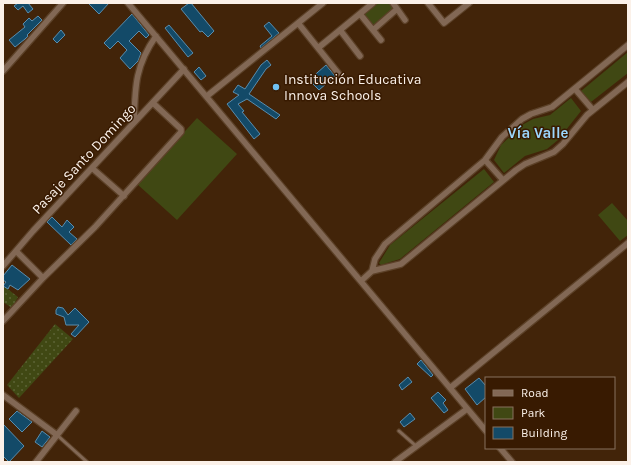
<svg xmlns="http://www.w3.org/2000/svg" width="631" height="465" viewBox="0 0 631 465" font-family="Karla,sans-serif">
	<defs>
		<pattern id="grass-dots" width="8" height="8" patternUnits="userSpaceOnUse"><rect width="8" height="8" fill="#404813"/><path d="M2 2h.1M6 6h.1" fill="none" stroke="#5c6335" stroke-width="1.8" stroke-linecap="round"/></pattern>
	</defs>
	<rect width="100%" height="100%" fill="#422409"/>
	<!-- grass -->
	<path fill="url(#grass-dots)" d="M5,287L18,297L12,308L3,302V290Z
		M55,324L73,339L19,398L7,385Z"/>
	<!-- green -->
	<path fill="#404813" d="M376,3H391L395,9L373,27L362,15Z
		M628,52V73L591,102L581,91Z
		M571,98L581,111L558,140L547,149L525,156L504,173L494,160L501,145L522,125L533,119L550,115Z
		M197,118L237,154L177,220L137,184Z
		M484,169L494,182L400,259L381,265L379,263L390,245Z
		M612,203L628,221V235L620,241L598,215Z"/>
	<!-- building -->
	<path fill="#134a68" stroke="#598dae" d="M18,3H28L33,9L28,13L23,6L18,10L14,6Z
		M88,3H109L99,14Z
		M189,3H191L214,31L208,37L202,31L200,32L181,9Z
		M132,14L149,35L146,38L139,31L129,41L141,53L138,61L130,69L120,58L127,50L118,41L110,49L104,43Z
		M38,16L42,20L27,35L28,36L25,39L15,47L9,40L25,27L23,24L29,18L32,21Z
		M269,22L279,33L261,48L260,46L272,36L264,26Z
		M169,25L193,53L188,57L165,28Z
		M61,30L65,35L57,43L53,39Z
		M267,60L271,65L266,69L249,94L280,115L276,119L247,99L238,104L244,111L242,112L260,134L254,139L227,104L239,95L233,92L238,85L245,89L261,65Z
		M326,65L335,76L319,90L309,80Z
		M199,67L206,76L201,80L194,72Z
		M52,217L62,227L67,220L74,227L69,232L77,239L71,245L47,222Z
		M12,265L30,279L18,290L10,285L8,289L3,286L6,282L3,280V276Z
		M58,307L63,308L68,315L75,308L89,322L75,337L71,334L79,325H66L64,317L56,314V310Z
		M421,360L433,375L431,377L417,364Z
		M408,377L412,382L402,390L399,385Z
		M479,378L486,386V397L477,405L465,389Z
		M438,392L446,400L443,403L448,410L444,413L431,398Z
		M17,411L32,422L22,432L9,419Z
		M410,413L415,419L404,427L400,422Z
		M3,424L24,446L9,462L3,456Z
		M42,431L50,437L42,447L35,442Z"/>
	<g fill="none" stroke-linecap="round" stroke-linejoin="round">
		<defs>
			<path id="lane" d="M399,431L416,446
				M57,435L87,462"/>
			<path id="street" d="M128,3L486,431
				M393,3L405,20
				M428,3L444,23L469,3
				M360,14L381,40
				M298,23L338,73
				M340,30L360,56
				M373,30L397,9
				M318,48L373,3
				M3,71L63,3
				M575,89L593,110
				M207,96L323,3
				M134,122C135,87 135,66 156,36
				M485,160L503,180
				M92,168L124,196
				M3,266L33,231L184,69
				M372,271L375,259L385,244L485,160L502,137L522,119L531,114L552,107L628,45
				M43,278L95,227L181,132V129L153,103
				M361,281L372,271L401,264L516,170L525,164L554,152L563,144L587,115L628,82
				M3,321L43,278L16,251
				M450,388L628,243
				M3,395L57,435
				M500,448L512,462
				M36,462L76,411
				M395,462L467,409"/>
		</defs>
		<!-- lane casing -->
		<use href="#lane" stroke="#5c4128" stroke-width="5"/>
		<!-- street casing -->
		<use href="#street" stroke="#5c4128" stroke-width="8"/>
		<!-- lane -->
		<use href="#lane" stroke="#826855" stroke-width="3"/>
		<!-- street -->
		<use href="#street" stroke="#826855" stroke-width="5.5"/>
	</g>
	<!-- markers -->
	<circle fill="#70c2f4" stroke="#381a01" stroke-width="1.5" cx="276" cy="87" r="4"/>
	<g text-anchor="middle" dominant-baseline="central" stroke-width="3" stroke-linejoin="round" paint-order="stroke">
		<!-- poi labels -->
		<g font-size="14" fill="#fbf1e9" stroke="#381a01" text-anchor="start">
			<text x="284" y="79">Institución Educativa<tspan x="284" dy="16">Innova Schools</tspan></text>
		</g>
		<!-- street labels -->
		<g font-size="14" fill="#fbf1e9" stroke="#381a01">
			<text transform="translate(84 159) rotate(-47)">Pasaje Santo Domingo</text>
		</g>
		<!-- neighbourhood labels -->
		<g font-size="15" font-weight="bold" fill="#9bd6fc" stroke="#381a01">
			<text x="538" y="133">Vía Valle</text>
		</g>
	</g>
	<!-- border -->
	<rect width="631" height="465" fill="none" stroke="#fbf1e9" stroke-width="8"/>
	<!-- legend -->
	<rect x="485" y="377" width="130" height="72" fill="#381a01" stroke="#86705e"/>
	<rect x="493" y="390" width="20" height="6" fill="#826855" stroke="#86705e"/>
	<text x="521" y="397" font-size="12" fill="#fbf1e9">Road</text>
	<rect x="493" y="407" width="20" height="12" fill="#404813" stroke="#86705e"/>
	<text x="521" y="417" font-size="12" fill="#fbf1e9">Park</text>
	<rect x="493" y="427" width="20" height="12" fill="#134a68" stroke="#86705e"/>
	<text x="521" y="437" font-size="12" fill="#fbf1e9">Building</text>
</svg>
